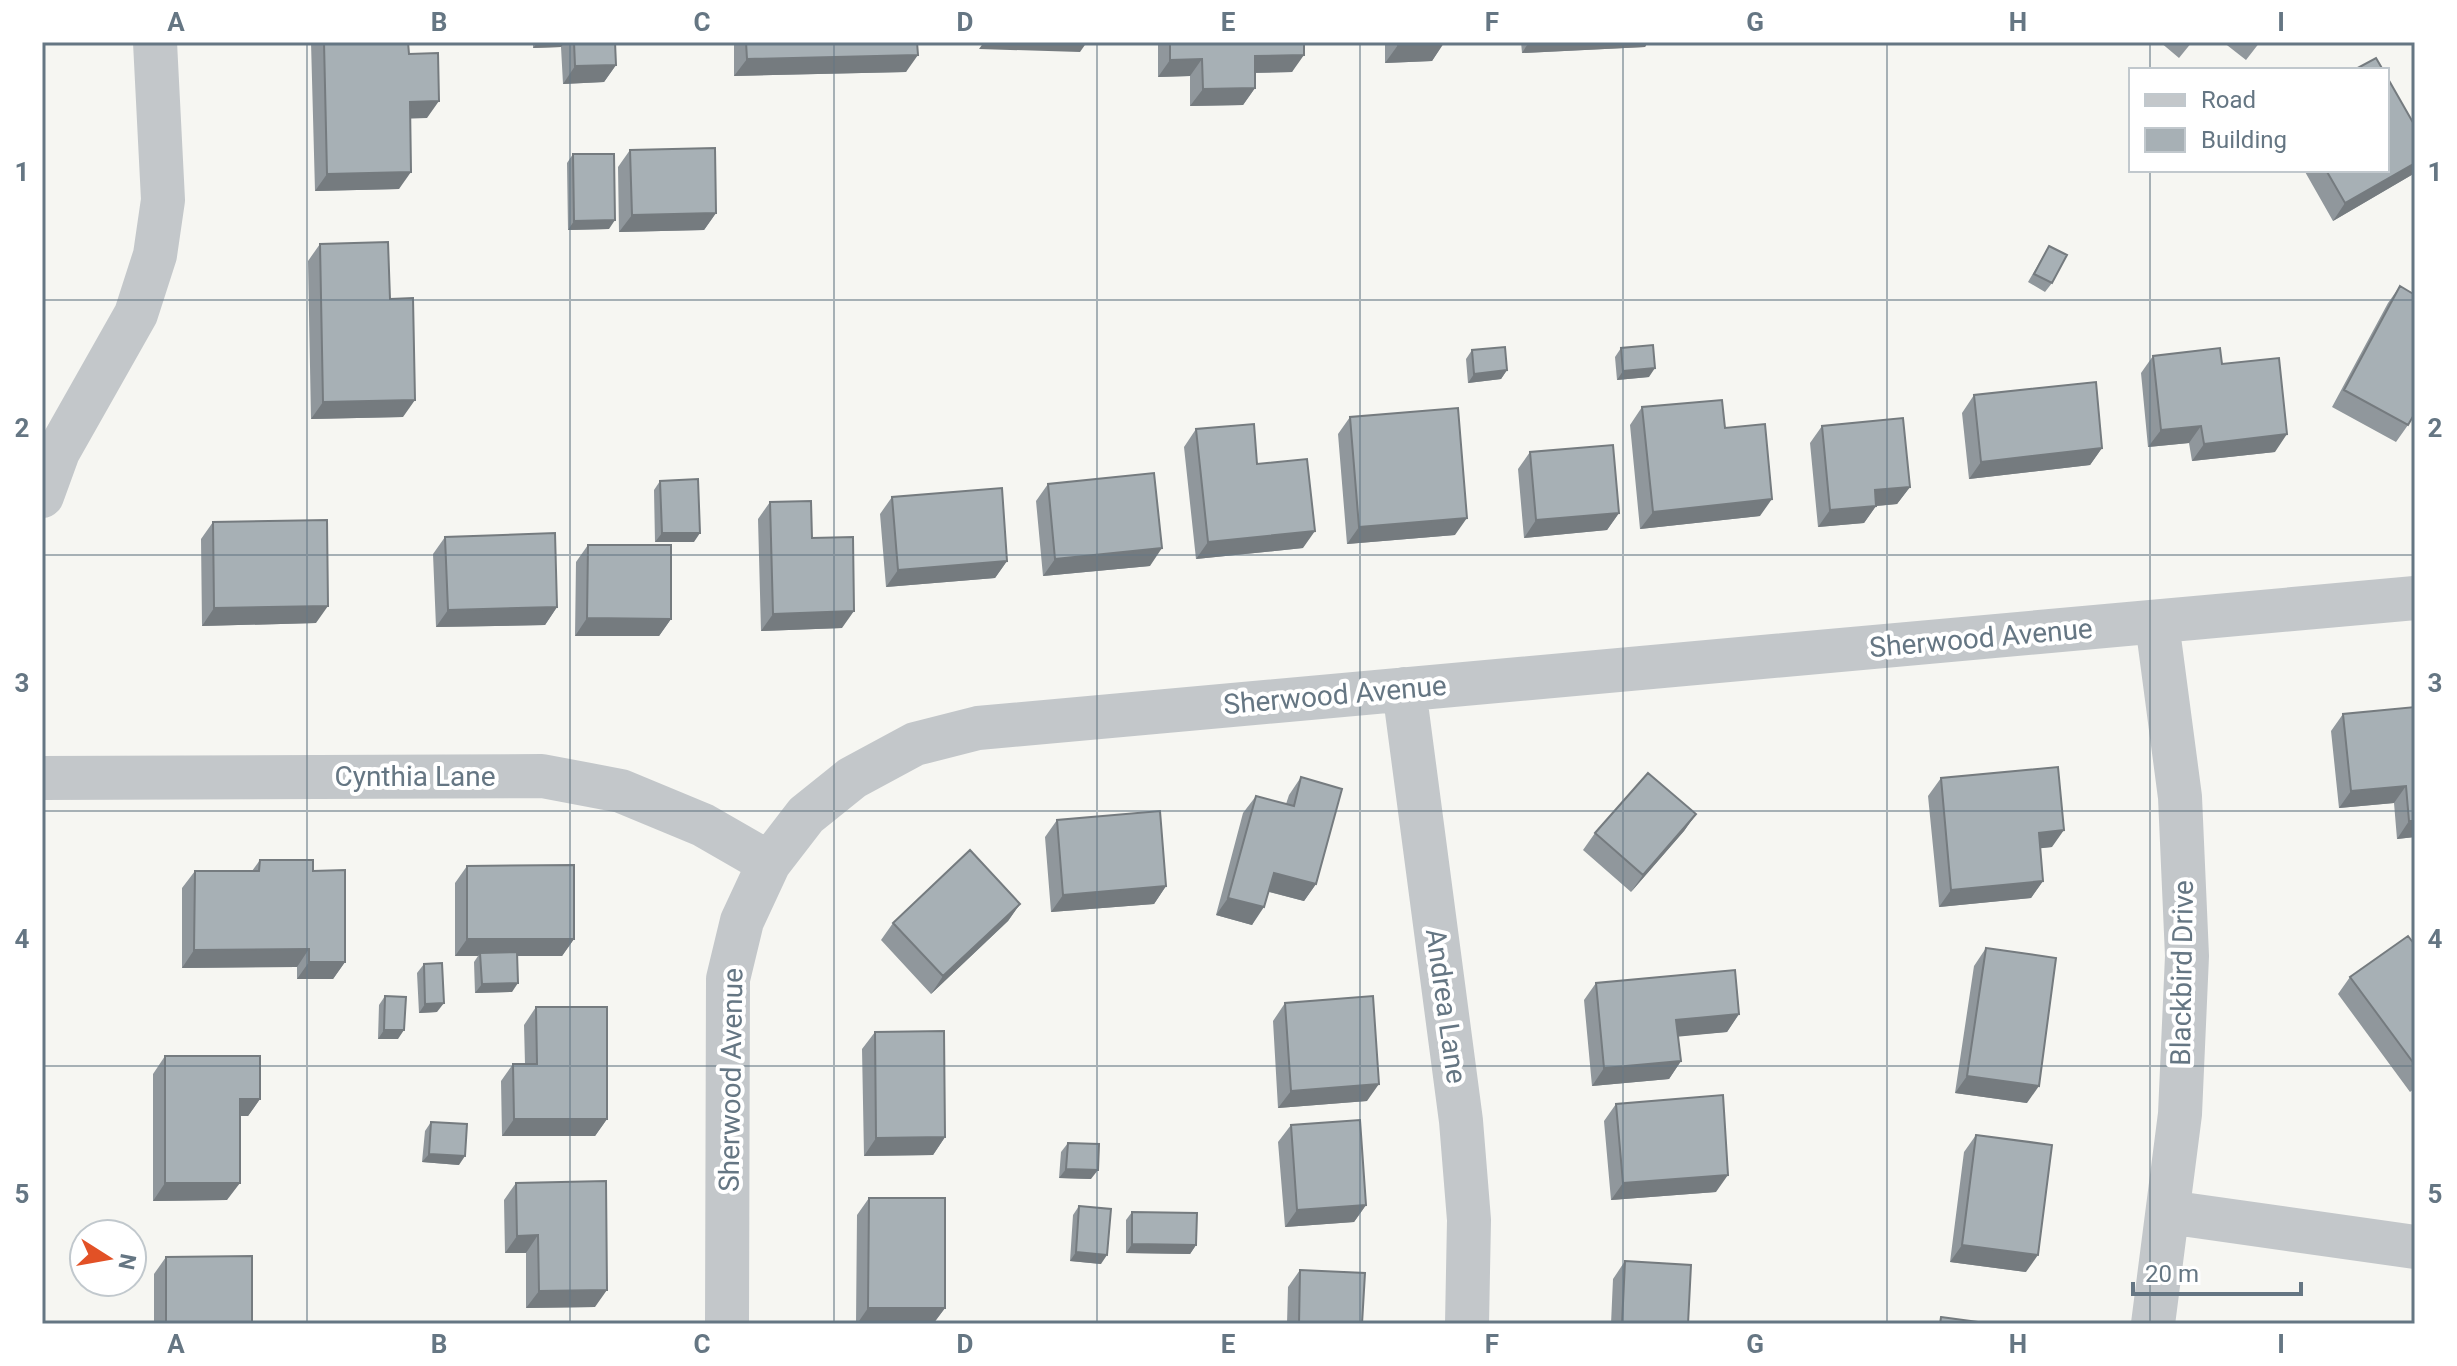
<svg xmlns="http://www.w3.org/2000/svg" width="2457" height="1366" viewBox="0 0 2457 1366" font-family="Roboto,sans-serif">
	<rect width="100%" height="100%" fill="#f6f6f2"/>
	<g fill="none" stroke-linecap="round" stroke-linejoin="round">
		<!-- minor -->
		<path stroke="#c3c7ca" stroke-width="44" d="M42,496L58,452L136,314L155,255L163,200L155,42
			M1404,689L1461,1121L1469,1220L1467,1324
			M42,778L542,776L621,791L703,825L769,863
			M2168,1212L2415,1247
			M727,1324L728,979L742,921L769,863L806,815L852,778L915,744L978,728L2415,598
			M2153,1324L2180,1114L2187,956L2180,797L2157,623"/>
	</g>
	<!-- wall -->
	<path fill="#90979c" d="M311,42H408L409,54L427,118H410L399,189L315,191Z
		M533,42H679L615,45L616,65L604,82L563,84L561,47L533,48Z
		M734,42H917L906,72L734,76Z
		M1158,42H1304L1292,72L1255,73V88L1243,105L1190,106V76L1158,77Z
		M1385,42H1444L1432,61L1385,63Z
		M1521,42H1648L1645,47L1522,53Z
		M2160,42H2192L2179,58Z
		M2223,42H2260L2246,60Z
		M2415,126V173L2333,221L2304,170H2387Z
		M630,150L716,213L704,230L619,232L618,167Z
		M573,154L609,229L568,230L567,163Z
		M320,244L390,299L403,417L311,419L308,261Z
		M2049,246L2052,283L2045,292L2028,282Z
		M2400,286L2408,425L2396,442L2332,407L2388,303Z
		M1621,348L1649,377L1617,380L1615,357Z
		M1472,350L1507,370L1501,379L1468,383L1466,359Z
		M2153,356L2222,364L2275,452L2192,461L2189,443L2148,447L2141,373Z
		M1974,395L2102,448L2090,465L1969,479L1962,413Z
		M1642,407L1760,516L1640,529L1630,425Z
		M1350,417L1455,535L1347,544L1338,434Z
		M1822,426L1910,487L1897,504L1876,506L1864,523L1818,527L1810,443Z
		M1196,429L1257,464L1303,548L1196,559L1184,447Z
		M1530,452L1619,513L1607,530L1524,538L1518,469Z
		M660,481L694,542H655L654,490Z
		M1048,484L1150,566L1043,576L1036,501Z
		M892,497L1007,561L995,578L886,587L880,514Z
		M770,502L812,538L842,628L761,631L758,519Z
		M213,522L316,623L202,626L201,539Z
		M445,537L557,607L545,625L436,627L433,554Z
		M588,545L671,619L659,636H575L576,562Z
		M2415,707V837L2397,839L2394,803L2339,808L2331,731L2343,714Z
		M1301,777L1316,884L1304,901L1269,892L1252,925L1216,915L1243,813L1256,796L1286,804L1289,795Z
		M1941,778L2052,847L2040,848L2043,881L2031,898L1939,907L1928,796Z
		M1696,814L1684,831L1631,892L1583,850L1595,833Z
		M1057,820L1166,886L1154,904L1051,912L1045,837Z
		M260,860L313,871L345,962L333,979H297V967L182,968V888L195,871H252Z
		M467,866L574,939L562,956H517L512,992L475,993L474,962L478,956H455V883Z
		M1020,904L1008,921L931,994L881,940L893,923Z
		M2415,945V1088L2410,1092L2338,994L2350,977Z
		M1986,948L2027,1103L1955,1093L1974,966Z
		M424,964L437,1012L419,1013L417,973Z
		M1596,983L1739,1014L1727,1032L1678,1036L1681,1061L1669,1079L1592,1086L1584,1000Z
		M385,996L398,1039H378L379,1005Z
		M1285,1003L1367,1101L1278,1108L1273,1021Z
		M536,1007L607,1119L595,1136H502L501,1081L513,1064H525L524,1025Z
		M875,1032L945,1137L933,1155L864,1156L862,1049Z
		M165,1056L260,1099L248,1116H240L227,1200L153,1201V1074Z
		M1616,1104L1716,1192L1611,1200L1604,1121Z
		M431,1122L459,1165L422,1162L425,1131Z
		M1291,1125L1366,1205L1354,1222L1285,1227L1278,1142Z
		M1976,1135L2026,1272L1950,1262L1964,1152Z
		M1068,1143L1091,1179L1059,1178L1061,1152Z
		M516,1183L595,1307L526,1308V1253H505L504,1200Z
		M869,1198L945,1308L933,1324H856L857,1215Z
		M1079,1206L1101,1264L1070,1261L1073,1215Z
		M1132,1212L1196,1245L1190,1254L1126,1253V1220Z
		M166,1257L252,1324H154V1274Z
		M1625,1261L1688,1324H1611L1613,1279Z
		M1300,1270L1362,1324H1287L1288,1287Z"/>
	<!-- shaded-wall -->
	<path fill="#757b7f" d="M538,42H565L561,47L533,48Z
		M605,42H679L602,45Z
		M984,42H1087L1080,52L979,49Z
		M1529,42H1648L1645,47L1522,53Z
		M1444,43L1432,61L1385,63L1398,45Z
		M918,55L906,72L734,76L747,59Z
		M1304,55L1292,72L1243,73L1255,56Z
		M1202,59L1190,76L1158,77L1170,60Z
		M616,65L604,82L563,84L575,66Z
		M1255,88L1243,105L1190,106L1203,89Z
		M439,101L427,118L398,119L410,102Z
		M2415,163V173L2333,221L2345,203Z
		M411,172L399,189L315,191L327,174Z
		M716,213L704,230L619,232L632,215Z
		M615,220L609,229L568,230L574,221Z
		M1655,368L1649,377L1617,380L1623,371Z
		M1507,370L1501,379L1468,383L1474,374Z
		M415,400L403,417L311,419L323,402Z
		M2201,426L2189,443L2148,447L2161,430Z
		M2287,434L2275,452L2192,461L2204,444Z
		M2102,448L2090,465L1969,479L1981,462Z
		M1910,487L1897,504L1876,506L1864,523L1818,527L1830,510L1875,490Z
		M1772,499L1760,516L1640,529L1653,512Z
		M1619,513L1607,530L1524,538L1536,520Z
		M1467,518L1455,535L1347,544L1359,527Z
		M1315,531L1303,548L1196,559L1208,542Z
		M662,533H700L694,542H655Z
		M1162,548L1150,566L1043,576L1055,559Z
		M1007,561L995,578L886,587L898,570Z
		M328,606L316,623L202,626L214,608Z
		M557,607L545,625L436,627L448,610Z
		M854,611L842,628L761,631L773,614Z
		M587,618L671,619L659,636H575Z
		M2406,786L2394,803L2339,808L2351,791Z
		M1696,814L1684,831L1631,892L1643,875Z
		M2409,821H2415V837L2397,839Z
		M2064,830L2052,847L2026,850L2039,833Z
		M1274,873L1316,884L1304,901L1262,890Z
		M2043,881L2031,898L1939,907L1951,890Z
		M1166,886L1154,904L1051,912L1063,895Z
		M1228,898L1264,907L1252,925L1216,915Z
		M1020,904L1008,921L931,994L943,976Z
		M467,939H574L562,956H480V953L478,956H455Z
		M309,949L297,967L182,968L194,950Z
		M309,962H345L333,979H297Z
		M518,983L512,992L475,993L482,984Z
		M444,1003L437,1012L419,1013L425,1004Z
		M1739,1014L1727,1032L1664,1038L1676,1020Z
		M384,1030H404L398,1039H378Z
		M1681,1061L1669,1079L1592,1086L1604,1068Z
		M1967,1076L2039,1086L2027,1103L1955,1093Z
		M1379,1084L1367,1101L1278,1108L1291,1091Z
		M240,1099H260L248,1116H228Z
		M514,1119H607L595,1136H502Z
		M945,1137L933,1155L864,1156L876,1138Z
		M429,1154L465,1156L459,1165L422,1162Z
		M1066,1169L1098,1170L1091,1179L1059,1178Z
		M1728,1175L1716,1192L1611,1200L1623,1183Z
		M165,1183H240L227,1200L153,1201Z
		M1366,1205L1354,1222L1285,1227L1297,1210Z
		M538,1235L526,1253H505L517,1236Z
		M1132,1244L1196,1245L1190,1254L1126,1253Z
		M1962,1245L2038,1255L2026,1272L1950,1262Z
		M1076,1252L1107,1255L1101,1264L1070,1261Z
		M607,1290L595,1307L526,1308L539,1291Z
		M868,1308H945L933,1324H857Z"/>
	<!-- building -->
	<path fill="#a7b0b5" stroke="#757b7f" stroke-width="2" d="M324,42H408L409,54L438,53L439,101L410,102L411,172L327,174Z
		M574,42H615L616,65L575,66Z
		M746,42H917L918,55L747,59Z
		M1170,42H1304V55L1255,56V88L1203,89L1202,59L1170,60Z
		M1397,42H1444V43L1398,45Z
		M2376,58L2383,70H2354Z
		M2387,77L2415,126V163L2345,203L2326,170H2387Z
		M715,148L716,213L632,215L630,150Z
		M573,154H614L615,220L574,221Z
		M388,242L390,299L413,298L415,400L323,402L320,244Z
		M2049,246L2067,255L2052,283L2034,274Z
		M2400,286L2415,295V413L2408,425L2344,390Z
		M1653,345L1655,368L1623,371L1621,348Z
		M1505,347L1507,370L1474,374L1472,350Z
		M2220,348L2222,364L2279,358L2287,434L2204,444L2201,426L2161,430L2153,356Z
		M2096,382L2102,448L1981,462L1974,395Z
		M1722,400L1725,428L1765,424L1772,499L1653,512L1642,407Z
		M1458,408L1467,518L1359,527L1350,417Z
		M1903,418L1910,487L1875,490L1876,506L1830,510L1822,426Z
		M1254,424L1257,464L1307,459L1315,531L1208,542L1196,429Z
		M1613,445L1619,513L1536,520L1530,452Z
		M1154,473L1162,548L1055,559L1048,484Z
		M698,479L700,533H662L660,481Z
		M1002,488L1007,561L898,570L892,497Z
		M811,501L812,538L853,537L854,611L773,614L770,502Z
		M327,520L328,606L214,608L213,522Z
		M555,533L557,607L448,610L445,537Z
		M588,545H671V619L587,618Z
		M2415,707V821H2409L2406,786L2351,791L2343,714Z
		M2058,767L2064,830L2039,833L2043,881L1951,890L1941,778Z
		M1648,773L1696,814L1643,875L1595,833Z
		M1301,777L1342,789L1316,884L1274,873L1264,907L1228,898L1256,796L1294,806Z
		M1160,811L1166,886L1063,895L1057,820Z
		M970,850L1020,904L943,976L893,923Z
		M260,860H313V871L345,870V962H309V949L194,950L195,871H259Z
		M574,865V939H467V866Z
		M2408,936L2415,945V1065L2350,977Z
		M1986,948L2056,958L2039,1086L1967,1076Z
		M517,952L518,983L482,984L480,953Z
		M442,963L444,1003L425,1004L424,964Z
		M1735,970L1739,1014L1676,1020L1681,1061L1604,1068L1596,983Z
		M385,996L406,997L404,1030H384Z
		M1373,996L1379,1084L1291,1091L1285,1003Z
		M536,1007H607V1119H514L513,1064H537Z
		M944,1031L945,1137L876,1138L875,1032Z
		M165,1056H260V1099H240V1183H165Z
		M1723,1095L1728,1175L1623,1183L1616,1104Z
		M1360,1120L1366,1205L1297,1210L1291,1125Z
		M431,1122L467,1124L465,1156L429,1154Z
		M1976,1135L2052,1145L2038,1255L1962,1245Z
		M1068,1143L1099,1144L1098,1170L1066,1169Z
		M606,1181L607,1290L539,1291L538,1235L517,1236L516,1183Z
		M869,1198H945V1308H868Z
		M1079,1206L1111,1209L1107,1255L1076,1252Z
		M1132,1212L1197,1213L1196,1245L1132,1244Z
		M252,1256V1324H166V1257Z
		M1625,1261L1691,1265L1688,1324H1622Z
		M1300,1270L1365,1273L1362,1324H1299Z
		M1941,1317L1993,1324H1940Z"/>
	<!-- grid -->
	<path fill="none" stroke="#657683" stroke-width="2" stroke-opacity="0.55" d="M307,42V1324M570,42V1324M834,42V1324M1097,42V1324M1360,42V1324M1623,42V1324M1887,42V1324M2150,42V70M2150,170V1324M42,300H2415M42,555H2415M42,811H2415M42,1066H2415"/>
	<g text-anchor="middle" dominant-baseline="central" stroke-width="8" stroke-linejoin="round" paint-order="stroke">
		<!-- street labels -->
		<g font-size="28" fill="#657683" stroke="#fff">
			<text transform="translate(1981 638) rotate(-5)">Sherwood Avenue</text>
			<text transform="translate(1335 695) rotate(-5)">Sherwood Avenue</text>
			<text x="415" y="776">Cynthia Lane</text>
			<text transform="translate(2182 973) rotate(-89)">Blackbird Drive</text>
			<text transform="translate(1446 1006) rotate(82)">Andrea Lane</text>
			<text transform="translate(731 1080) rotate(-89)">Sherwood Avenue</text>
		</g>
	</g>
	<!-- border -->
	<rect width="2457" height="1366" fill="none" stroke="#ffffff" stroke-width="88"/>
	<!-- legend -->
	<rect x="2129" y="68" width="260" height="104" fill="#ffffff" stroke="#c1c8cd" stroke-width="2"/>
	<rect x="2145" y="94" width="40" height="12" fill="#c3c7ca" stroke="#c1c8cd" stroke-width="2"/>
	<text x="2201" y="108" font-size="24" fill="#657683">Road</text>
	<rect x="2145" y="128" width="40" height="24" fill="#a7b0b5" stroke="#c1c8cd" stroke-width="2"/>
	<text x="2201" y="148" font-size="24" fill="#657683">Building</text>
	<!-- north arrow -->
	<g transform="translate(108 1258) rotate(101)"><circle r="38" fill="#ffffff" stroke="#c1c8cd" stroke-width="2"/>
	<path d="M0-6L14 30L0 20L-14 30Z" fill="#e25126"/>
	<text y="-12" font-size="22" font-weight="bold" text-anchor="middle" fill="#657683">N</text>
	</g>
	<!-- scale -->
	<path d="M2133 1282v12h168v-12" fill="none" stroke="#657683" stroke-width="4"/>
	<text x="2145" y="1282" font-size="24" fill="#657683" stroke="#ffffff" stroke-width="6" paint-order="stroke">20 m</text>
	<rect x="44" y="44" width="2369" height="1278" fill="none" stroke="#657683" stroke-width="3"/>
	<g font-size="26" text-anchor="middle" font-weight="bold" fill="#657683">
		<text x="176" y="31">A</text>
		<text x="439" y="31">B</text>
		<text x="702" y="31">C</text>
		<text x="965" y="31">D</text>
		<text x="1228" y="31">E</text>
		<text x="1492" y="31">F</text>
		<text x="1755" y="31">G</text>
		<text x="2018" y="31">H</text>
		<text x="2281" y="31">I</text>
		<text x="22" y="181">1</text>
		<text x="2435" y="181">1</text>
		<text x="22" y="437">2</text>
		<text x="2435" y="437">2</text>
		<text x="22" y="692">3</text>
		<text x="2435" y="692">3</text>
		<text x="22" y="948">4</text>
		<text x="2435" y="948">4</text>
		<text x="22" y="1203">5</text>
		<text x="2435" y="1203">5</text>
		<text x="176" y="1353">A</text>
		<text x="439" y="1353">B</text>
		<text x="702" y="1353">C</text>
		<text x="965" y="1353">D</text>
		<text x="1228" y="1353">E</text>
		<text x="1492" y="1353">F</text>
		<text x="1755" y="1353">G</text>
		<text x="2018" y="1353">H</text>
		<text x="2281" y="1353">I</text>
	</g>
</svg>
